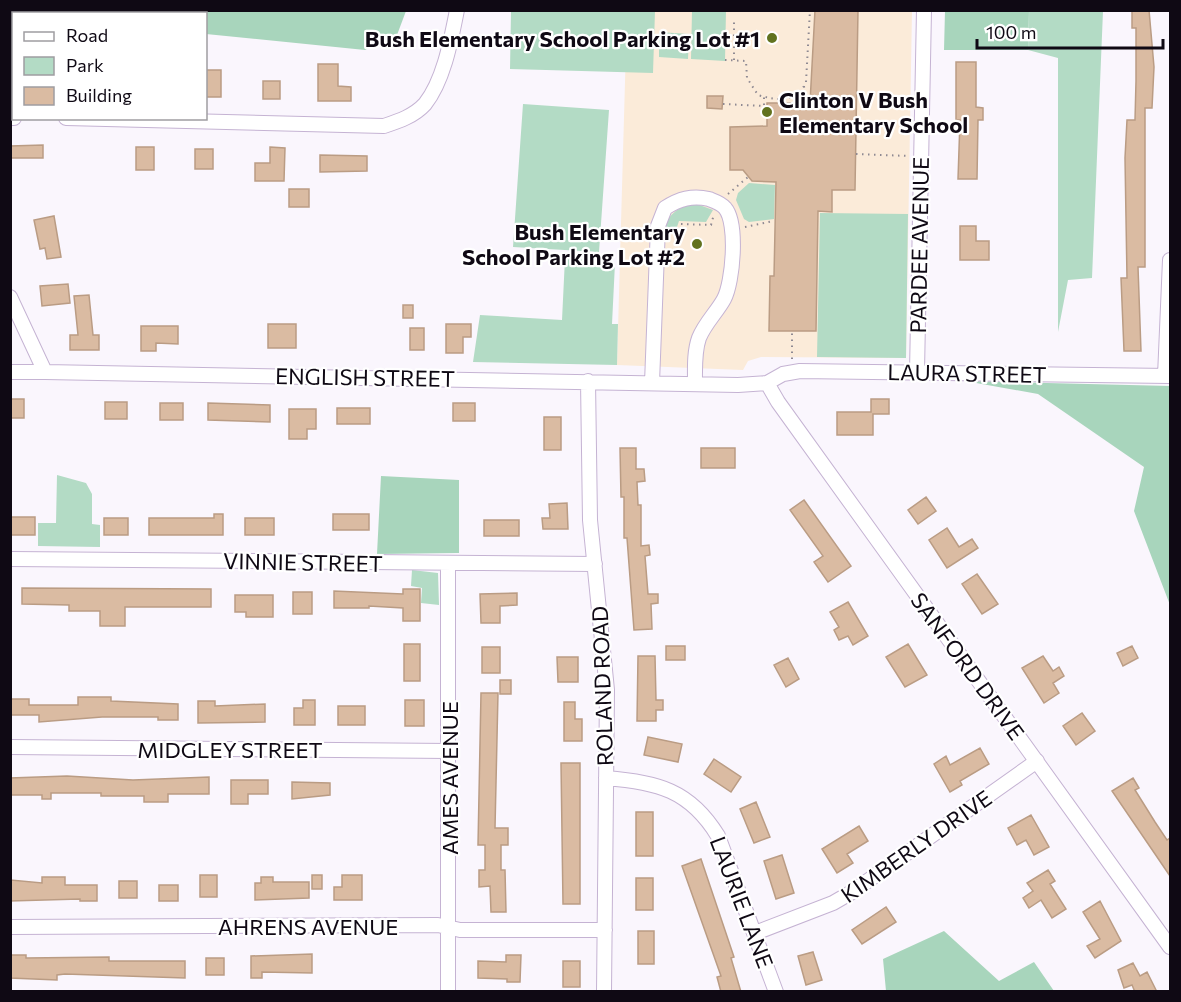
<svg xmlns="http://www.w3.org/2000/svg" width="1181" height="1002" viewBox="0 0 1181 1002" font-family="Commissioner,sans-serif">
	<rect width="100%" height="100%" fill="#faf6fd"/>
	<!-- education -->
	<path fill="#fbebd9" d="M627,11H912L906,358L761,357L748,361L743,370L617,365Z"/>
	<!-- green -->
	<path fill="#b3dbc5" d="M511,11H655L653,73L510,69Z
		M692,11H726L725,61L691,59Z
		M1029,11H1103L1092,278L1068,280L1058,332V58L1028,50Z
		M659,32L689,34L688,59L659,57Z
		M523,104L609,110L599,252L513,247Z
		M749,183L775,185L774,219L749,222L744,219L736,200L738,193Z
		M694,203L713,210L706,222L679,221L675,233L665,232C665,215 679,207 694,203Z
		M820,213L908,214L906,358L817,357Z
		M565,258L615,263L612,324H618L617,365L473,362L480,315L562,320Z
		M57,475L86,483L92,494V524L100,525V547L38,546V523H56Z
		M412,570L438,573L439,605L421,603L422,588L411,586Z"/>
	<!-- forest -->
	<path fill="#a8d5bc" d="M140,11V10L406,11L397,35L365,50L206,34V14H140Z
		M945,11H1029L1028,50H944Z
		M965,381L1170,386V605L1134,511L1144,467L1038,394Z
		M381,476L459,480V553L377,554Z
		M944,931L999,981L1034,962L1054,991H886L883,959Z"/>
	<!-- building -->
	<path fill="#dabba2" stroke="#ba9c84" stroke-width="1.5" d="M815,10H858L855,190H832V212L818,211L816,331H769L770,276H774L776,182L752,181L743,170H730V127L767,126V103H810Z
		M1132,10H1149L1154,67L1152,108H1145V267H1138L1141,351H1124L1121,278H1127L1125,158L1127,120H1135L1136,81V28H1132Z
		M956,62H976V107L983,108V120H978L977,179H958L960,120H956Z
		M318,64H338V86L351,87V101H318Z
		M206,70H221V97H206Z
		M263,81H280V99H263Z
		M707,96H723L722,109L707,108Z
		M43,145V158H10V146Z
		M136,147H154V170H136Z
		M270,147L285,148L284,181H255V163H270Z
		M195,149H213V169H195Z
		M320,155L367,156V171L320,172Z
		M289,189H309V207H289Z
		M54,216L61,257L47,259L45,248L40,249L34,220Z
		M960,226H976V241H989V260H960Z
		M68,284L70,303L42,306L40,286Z
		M89,295L93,335H99V350H70V335H78L74,296Z
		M403,305H413V318H403Z
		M268,324H296V348H268Z
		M446,324H471V337H463V353H446Z
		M141,326H178V344L156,343V351H141Z
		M410,328H424V350H410Z
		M10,399H24V418H10Z
		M871,399H889V414H873V435H837V412H871Z
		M105,402H127V419H105Z
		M160,403H183V420H160Z
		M208,403L270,405V422L208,420Z
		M453,403H475V421H453Z
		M337,408H370V424H337Z
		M289,409H316V429H307V439H289Z
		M544,417H561V450H544Z
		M620,448H636V469H644L645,481L637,482L638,505H641V546L649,545L650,555L645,556L648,594H658V603L651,604L652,629L634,630L627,538H624V497H621Z
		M701,448H735V468H701Z
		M926,497L936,511L918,524L908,510Z
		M804,500L851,566L828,582L814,562L823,556L790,510Z
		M567,503L568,529H543L542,518H550L549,504Z
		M214,514H223V535H149V518H214Z
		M333,514H369V530H333Z
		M10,517H35V535H10Z
		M104,518H128V535H104Z
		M245,518H274V535H245Z
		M484,520H519V536H484Z
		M947,528L959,547L972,539L978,548L947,568L929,540Z
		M977,574L998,604L982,614L962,584Z
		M22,588L211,589V607H125V626H100V611H69V605L22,604Z
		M403,589H420V621H403V608L369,606V608H334V591L403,594Z
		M293,592H312V614H293Z
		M517,593V605L500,606V623H481L480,594Z
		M235,595H273V617H246V612H235Z
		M848,602L868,636L853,645L848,636L839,640L834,630L839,627L830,612Z
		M404,644H420V681H404Z
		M908,644L927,675L905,687L886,657Z
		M666,646H685V660H666Z
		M1132,646L1138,658L1123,666L1117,653Z
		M482,647H500V673H482Z
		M638,656H655L656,700H663V710H656V721H637Z
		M1043,656L1053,671L1059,667L1064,676L1053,683L1059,693L1044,703L1022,668Z
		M557,657H578V682H558Z
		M788,658L799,679L786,687L774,665Z
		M500,680H511V694H500Z
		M481,693H498L495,828H508V845H501V870H505L506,912H491L490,886L479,887V870H485V845H478Z
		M78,697H111V701L178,704V720H158V717H102L39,722V715H10V699H29V705H78Z
		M303,700H315V725H294V708H303Z
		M405,700H424V726H405Z
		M198,701H215V706L265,704V722L198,723Z
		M564,702H575V719H582V741H564Z
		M338,706H365V725H338Z
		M1082,713L1095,731L1076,745L1063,726Z
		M648,737L682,744L678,762L644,755Z
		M980,748L989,764L960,781L962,785L950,792L934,764L946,756L950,765Z
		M714,759L741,777L731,792L704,774Z
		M561,763H580V904H563Z
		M67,776L133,780L209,777V794H168V802H144V796H101V793H51V799H42V795H10V778Z
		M1133,778L1139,788L1135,790L1155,822L1167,840L1170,838V876L1112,791Z
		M231,780H268V794H248V804H231Z
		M292,782L330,783V795L292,799Z
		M756,802L770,837L754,843L740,809Z
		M636,812H653V856H636Z
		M1031,815L1049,847L1034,855L1026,840L1017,845L1008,828Z
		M859,826L868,841L847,854L853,863L837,873L822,849Z
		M782,855L794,893L776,899L764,861Z
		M701,859L734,957L731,958L741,992H721L717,977L721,976L682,866Z
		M1048,870L1055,881L1050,884L1066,909L1052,918L1041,900L1029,908L1023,898L1033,891L1027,883Z
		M200,875H217V897H200Z
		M312,875H322V889H312Z
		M342,875H362V900H334V887H342Z
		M42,877H65V885H97V901H80V899L10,901L11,880L42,883Z
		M261,877H273V882H309V898L255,900V883H261Z
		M636,878H653V910H636Z
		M119,881H137V898H119Z
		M159,885H178V901H159Z
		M1100,901L1121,941L1095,958L1087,946L1100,939L1083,912Z
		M886,907L896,922L862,944L852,930Z
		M638,931H654V964H638Z
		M813,952L822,980L806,985L798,956Z
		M312,954V973L262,972V978H251V956Z
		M10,955H26V958L109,957V961H185V978L65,974L57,975V980L10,978Z
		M506,955H521L520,982H507V979L478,978V961L506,962Z
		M206,958H224V975H206Z
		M563,961H580V987H563Z
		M1133,963L1140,976L1147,972L1157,992H1135L1132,985L1124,988L1118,970Z"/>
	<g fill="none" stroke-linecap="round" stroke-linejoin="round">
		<defs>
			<path id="minor" d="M38,14V10
				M10,118H14
				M66,118L384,126C399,121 414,116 425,104C444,80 451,40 457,10
				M10,297L45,372L738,385L767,383
				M10,372H45
				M917,372L924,10
				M1165,376L1170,260
				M588,381L590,520L607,690L604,992
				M652,383L658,226L665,208C679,199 692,195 709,199C714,201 721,203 725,208C738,223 733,282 724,299C717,312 705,323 699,338C694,352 695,369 695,384
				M767,383L778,402L1170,947
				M767,383L783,374L800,371L1170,376
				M10,559L595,564
				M10,747L449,751
				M606,778C657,782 690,790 718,836L776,992
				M10,927L438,925L460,930H605
				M755,933L833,903L852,892L1037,761
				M448,992V564"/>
		</defs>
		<!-- minor casing -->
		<use href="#minor" stroke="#c5b3d3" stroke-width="16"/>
		<!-- path -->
		<path stroke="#8e8992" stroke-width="2" stroke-dasharray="1.5 4.5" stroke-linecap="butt" d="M725,60L746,61L747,78L758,95C778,101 797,103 806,82L810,10
			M734,60V20
			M804,86L806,105
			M723,104L764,106V97
			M856,154L909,156
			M728,194L748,177
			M681,224L711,225L714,214
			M745,227L773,221
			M792,359V331"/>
		<!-- minor -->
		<use href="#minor" stroke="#fff" stroke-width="14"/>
	</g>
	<!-- markers -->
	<g fill="#61721f" stroke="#fff" stroke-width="2">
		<circle cx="772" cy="38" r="6"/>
		<circle cx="767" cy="112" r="6"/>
		<circle cx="697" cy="244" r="6"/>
	</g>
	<g text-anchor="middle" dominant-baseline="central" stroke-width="4.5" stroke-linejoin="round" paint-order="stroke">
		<!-- poi labels -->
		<g font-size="22" font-weight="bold" fill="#0f0914" stroke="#fff" text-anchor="end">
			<text x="760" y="38">Bush Elementary School Parking Lot #1</text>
			<text x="779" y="99" text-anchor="start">Clinton V Bush<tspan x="779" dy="25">Elementary School</tspan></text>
			<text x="685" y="231">Bush Elementary<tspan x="685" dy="25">School Parking Lot #2</tspan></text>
		</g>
		<!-- street labels -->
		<g font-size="22" fill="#0f0914" stroke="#fff">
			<text transform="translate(919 245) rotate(-89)">PARDEE AVENUE</text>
			<text transform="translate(967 373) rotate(1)">LAURA STREET</text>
			<text transform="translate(365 377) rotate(1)">ENGLISH STREET</text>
			<text transform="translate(303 562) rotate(1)">VINNIE STREET</text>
			<text transform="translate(968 666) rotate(54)">SANFORD DRIVE</text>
			<text transform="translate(602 686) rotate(-92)">ROLAND ROAD</text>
			<text x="230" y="749">MIDGLEY STREET</text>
			<text transform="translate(449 778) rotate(-90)">AMES AVENUE</text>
			<text transform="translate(916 846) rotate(-35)">KIMBERLY DRIVE</text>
			<text transform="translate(742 902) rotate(69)">LAURIE LANE</text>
			<text x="308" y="926">AHRENS AVENUE</text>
		</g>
	</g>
	<!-- border -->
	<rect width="1181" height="1002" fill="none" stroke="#0f0914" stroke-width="24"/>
	<!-- legend -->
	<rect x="12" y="12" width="195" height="108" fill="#ffffff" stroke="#9f9da1" stroke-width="1.5"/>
	<rect x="24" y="32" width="30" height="9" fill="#ffffff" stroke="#9f9da1" stroke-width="1.5"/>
	<text x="66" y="42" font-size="18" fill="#0f0914">Road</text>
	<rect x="24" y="57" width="30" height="18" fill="#b3dbc5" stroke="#9f9da1" stroke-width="1.5"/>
	<text x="66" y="72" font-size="18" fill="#0f0914">Park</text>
	<rect x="24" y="87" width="30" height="18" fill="#dabba2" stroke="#9f9da1" stroke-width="1.5"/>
	<text x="66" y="102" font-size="18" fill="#0f0914">Building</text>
	<!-- scale -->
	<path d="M977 39v9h186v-9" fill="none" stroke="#0f0914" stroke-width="3"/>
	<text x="986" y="39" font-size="18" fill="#0f0914" stroke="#ffffff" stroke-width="4.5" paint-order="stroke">100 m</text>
</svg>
